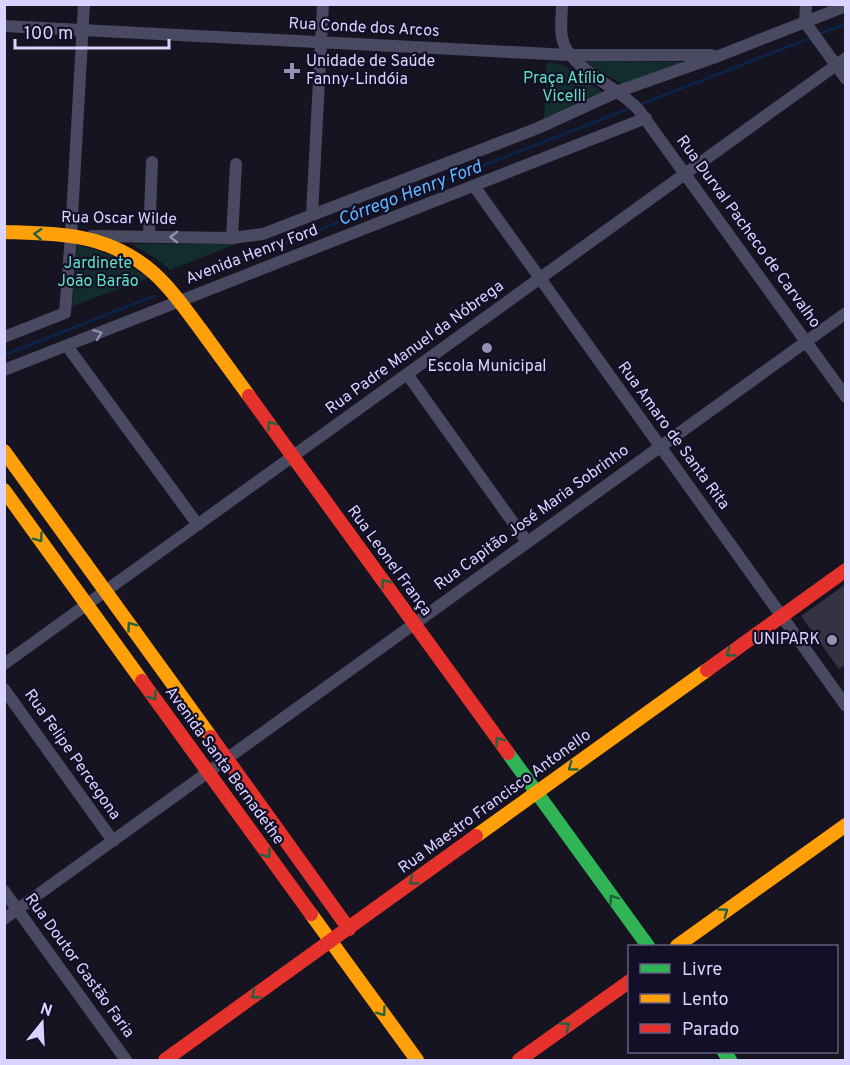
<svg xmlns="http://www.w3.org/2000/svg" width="850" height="1065" viewBox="0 0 850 1065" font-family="Overpass,sans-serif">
	<rect width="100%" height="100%" fill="#161421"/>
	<!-- green -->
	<path fill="#132c2d" d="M583,61L685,62L622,84Z
		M547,62L563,65L603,92L544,119Z
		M77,244L114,256L148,278L72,306Z
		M132,244H236L170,270L158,260Z"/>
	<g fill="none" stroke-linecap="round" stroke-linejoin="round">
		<!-- stream -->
		<path stroke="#0d2144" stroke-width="3" d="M819,34L846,24
			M644,103L813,37
			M193,279L628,109
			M4,355L154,296"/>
	</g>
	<!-- building -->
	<path fill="#343243" d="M846,584V664L839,669L801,616Z"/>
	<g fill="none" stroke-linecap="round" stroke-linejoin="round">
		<!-- street -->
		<path stroke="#4a4962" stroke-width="12" d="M562,4C562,15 560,27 562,37C566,67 617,86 638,109L846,397
			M806,4L805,22L846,79
			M4,26L569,55H711
			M474,186L846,706
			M312,215L323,4
			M92,236L232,238L263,234L538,128L619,91L721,55L846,6
			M149,237L152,162
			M232,238L236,164
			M4,337L65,313L71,235L84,4
			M67,346L198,525
			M4,370L646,118
			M407,374L527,542
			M4,664L846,58
			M4,689L113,841
			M4,891L126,1060
			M4,919L846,313"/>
		<!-- fast -->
		<path stroke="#30b455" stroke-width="14" d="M508,753L648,946
			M724,1052L730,1060"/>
		<!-- slow -->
		<path stroke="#ff9f0a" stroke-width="14" d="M4,232C34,233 66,233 95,241C149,257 169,287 201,330C217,352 233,374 249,396
			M4,451L211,737
			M4,490L142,681
			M476,836L707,670
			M311,914L417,1060
			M677,946L846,825"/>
		<!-- jam -->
		<path stroke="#e5322d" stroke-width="14" d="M249,396L508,753
			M707,670L846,570
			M142,681L311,914
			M211,737L349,929
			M165,1060L476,836
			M519,1060L630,981"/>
	</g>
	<!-- one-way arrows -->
	<defs><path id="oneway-chevron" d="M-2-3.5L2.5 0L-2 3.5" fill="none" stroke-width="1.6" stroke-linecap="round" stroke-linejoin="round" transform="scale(1.5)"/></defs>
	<g stroke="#22623e">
		<use href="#oneway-chevron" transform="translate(38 234) rotate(-177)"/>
		<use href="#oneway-chevron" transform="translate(271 425) rotate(-126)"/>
		<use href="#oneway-chevron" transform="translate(39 538) rotate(54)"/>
		<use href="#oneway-chevron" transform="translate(385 583) rotate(-126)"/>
		<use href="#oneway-chevron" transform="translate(131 626) rotate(-126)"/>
		<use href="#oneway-chevron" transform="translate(730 653) rotate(144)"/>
		<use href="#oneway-chevron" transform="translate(153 696) rotate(54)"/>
		<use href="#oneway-chevron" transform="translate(499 741) rotate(-126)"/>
		<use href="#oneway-chevron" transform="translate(572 767) rotate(144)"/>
		<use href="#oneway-chevron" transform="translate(267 854) rotate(54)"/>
		<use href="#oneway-chevron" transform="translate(413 881) rotate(144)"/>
		<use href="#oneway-chevron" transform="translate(613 899) rotate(-126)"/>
		<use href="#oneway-chevron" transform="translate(724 912) rotate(-36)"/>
		<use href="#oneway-chevron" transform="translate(255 995) rotate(144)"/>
		<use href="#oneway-chevron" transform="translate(382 1012) rotate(54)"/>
		<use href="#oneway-chevron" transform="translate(566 1026) rotate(-36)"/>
	</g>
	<g stroke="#928eb0">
		<use href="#oneway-chevron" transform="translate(174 237) rotate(-179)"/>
		<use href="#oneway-chevron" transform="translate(98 334) rotate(-21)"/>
	</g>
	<!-- markers -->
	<g fill="#9591b1" stroke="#130f26" stroke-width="2">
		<path d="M289 62h6v6h6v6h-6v6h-6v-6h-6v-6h6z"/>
		<circle cx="487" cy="348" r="6"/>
		<circle cx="832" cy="640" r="6"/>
	</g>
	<g text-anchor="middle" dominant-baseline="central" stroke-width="4.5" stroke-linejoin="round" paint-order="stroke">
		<!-- street labels -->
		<g font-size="16" fill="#d9d4ff" stroke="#130f26">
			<text transform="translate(364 28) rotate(3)">Rua Conde dos Arcos</text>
			<text transform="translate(119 219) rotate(1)">Rua Oscar Wilde</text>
			<text transform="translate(748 232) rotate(54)">Rua Durval Pacheco de Carvalho</text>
			<text transform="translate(252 255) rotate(-21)">Avenida Henry Ford</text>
			<text transform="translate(415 348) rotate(-36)">Rua Padre Manuel da Nóbrega</text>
			<text transform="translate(673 436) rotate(54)">Rua Amaro de Santa Rita</text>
			<text transform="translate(532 518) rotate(-36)">Rua Capitão José Maria Sobrinho</text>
			<text transform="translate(389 561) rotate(54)">Rua Leonel França</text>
			<text transform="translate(72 755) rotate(55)">Rua Felipe Percegona</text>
			<text transform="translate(224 766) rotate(54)">Avenida Santa Bernadethe</text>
			<text transform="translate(495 802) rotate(-36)">Rua Maestro Francisco Antonello</text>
			<text transform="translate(79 966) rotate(54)">Rua Doutor Gastão Faria</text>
		</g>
		<!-- poi labels -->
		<g font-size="16" fill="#d9d4ff" stroke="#130f26" text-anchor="start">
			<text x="306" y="62">Unidade de Saúde<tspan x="306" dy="18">Fanny-Lindóia</tspan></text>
			<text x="487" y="367" text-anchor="middle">Escola Municipal</text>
			<text x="820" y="640" text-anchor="end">UNIPARK</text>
		</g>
		<!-- park labels -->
		<g font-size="16" fill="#5fe0c0" stroke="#130f26">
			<text x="564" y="79">Praça Atílio<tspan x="564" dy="18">Vicelli</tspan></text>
			<text x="98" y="264">Jardinete<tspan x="98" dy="18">João Barão</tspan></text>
		</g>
		<!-- water labels -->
		<g font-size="18" font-style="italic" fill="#62b6ff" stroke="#130f26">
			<text transform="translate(410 194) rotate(-21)">Córrego Henry Ford</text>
		</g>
	</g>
	<!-- border -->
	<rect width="850" height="1065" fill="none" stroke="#d9d4ff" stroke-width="12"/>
	<!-- legend -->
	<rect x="628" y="945" width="210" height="108" fill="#130f26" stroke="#625e7d" stroke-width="1.5"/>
	<rect x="640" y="964" width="30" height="9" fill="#30b455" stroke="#625e7d" stroke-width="1.5"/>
	<text x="682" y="975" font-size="18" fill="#d9d4ff">Livre</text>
	<rect x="640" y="994" width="30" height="9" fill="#ff9f0a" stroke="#625e7d" stroke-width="1.5"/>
	<text x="682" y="1005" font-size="18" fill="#d9d4ff">Lento</text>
	<rect x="640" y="1024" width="30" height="9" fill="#e5322d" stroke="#625e7d" stroke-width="1.5"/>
	<text x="682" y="1035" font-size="18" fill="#d9d4ff">Parado</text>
	<!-- north arrow -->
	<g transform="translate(42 1023) rotate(18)" stroke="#130f26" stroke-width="4.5" paint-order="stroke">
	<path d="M0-4.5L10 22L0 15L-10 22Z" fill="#d9d4ff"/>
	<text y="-9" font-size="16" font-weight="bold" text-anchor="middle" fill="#d9d4ff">N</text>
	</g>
	<!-- scale -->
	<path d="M15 39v9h154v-9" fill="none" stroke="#d9d4ff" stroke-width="3"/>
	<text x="24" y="39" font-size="18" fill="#d9d4ff" stroke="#130f26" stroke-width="4.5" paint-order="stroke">100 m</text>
</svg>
